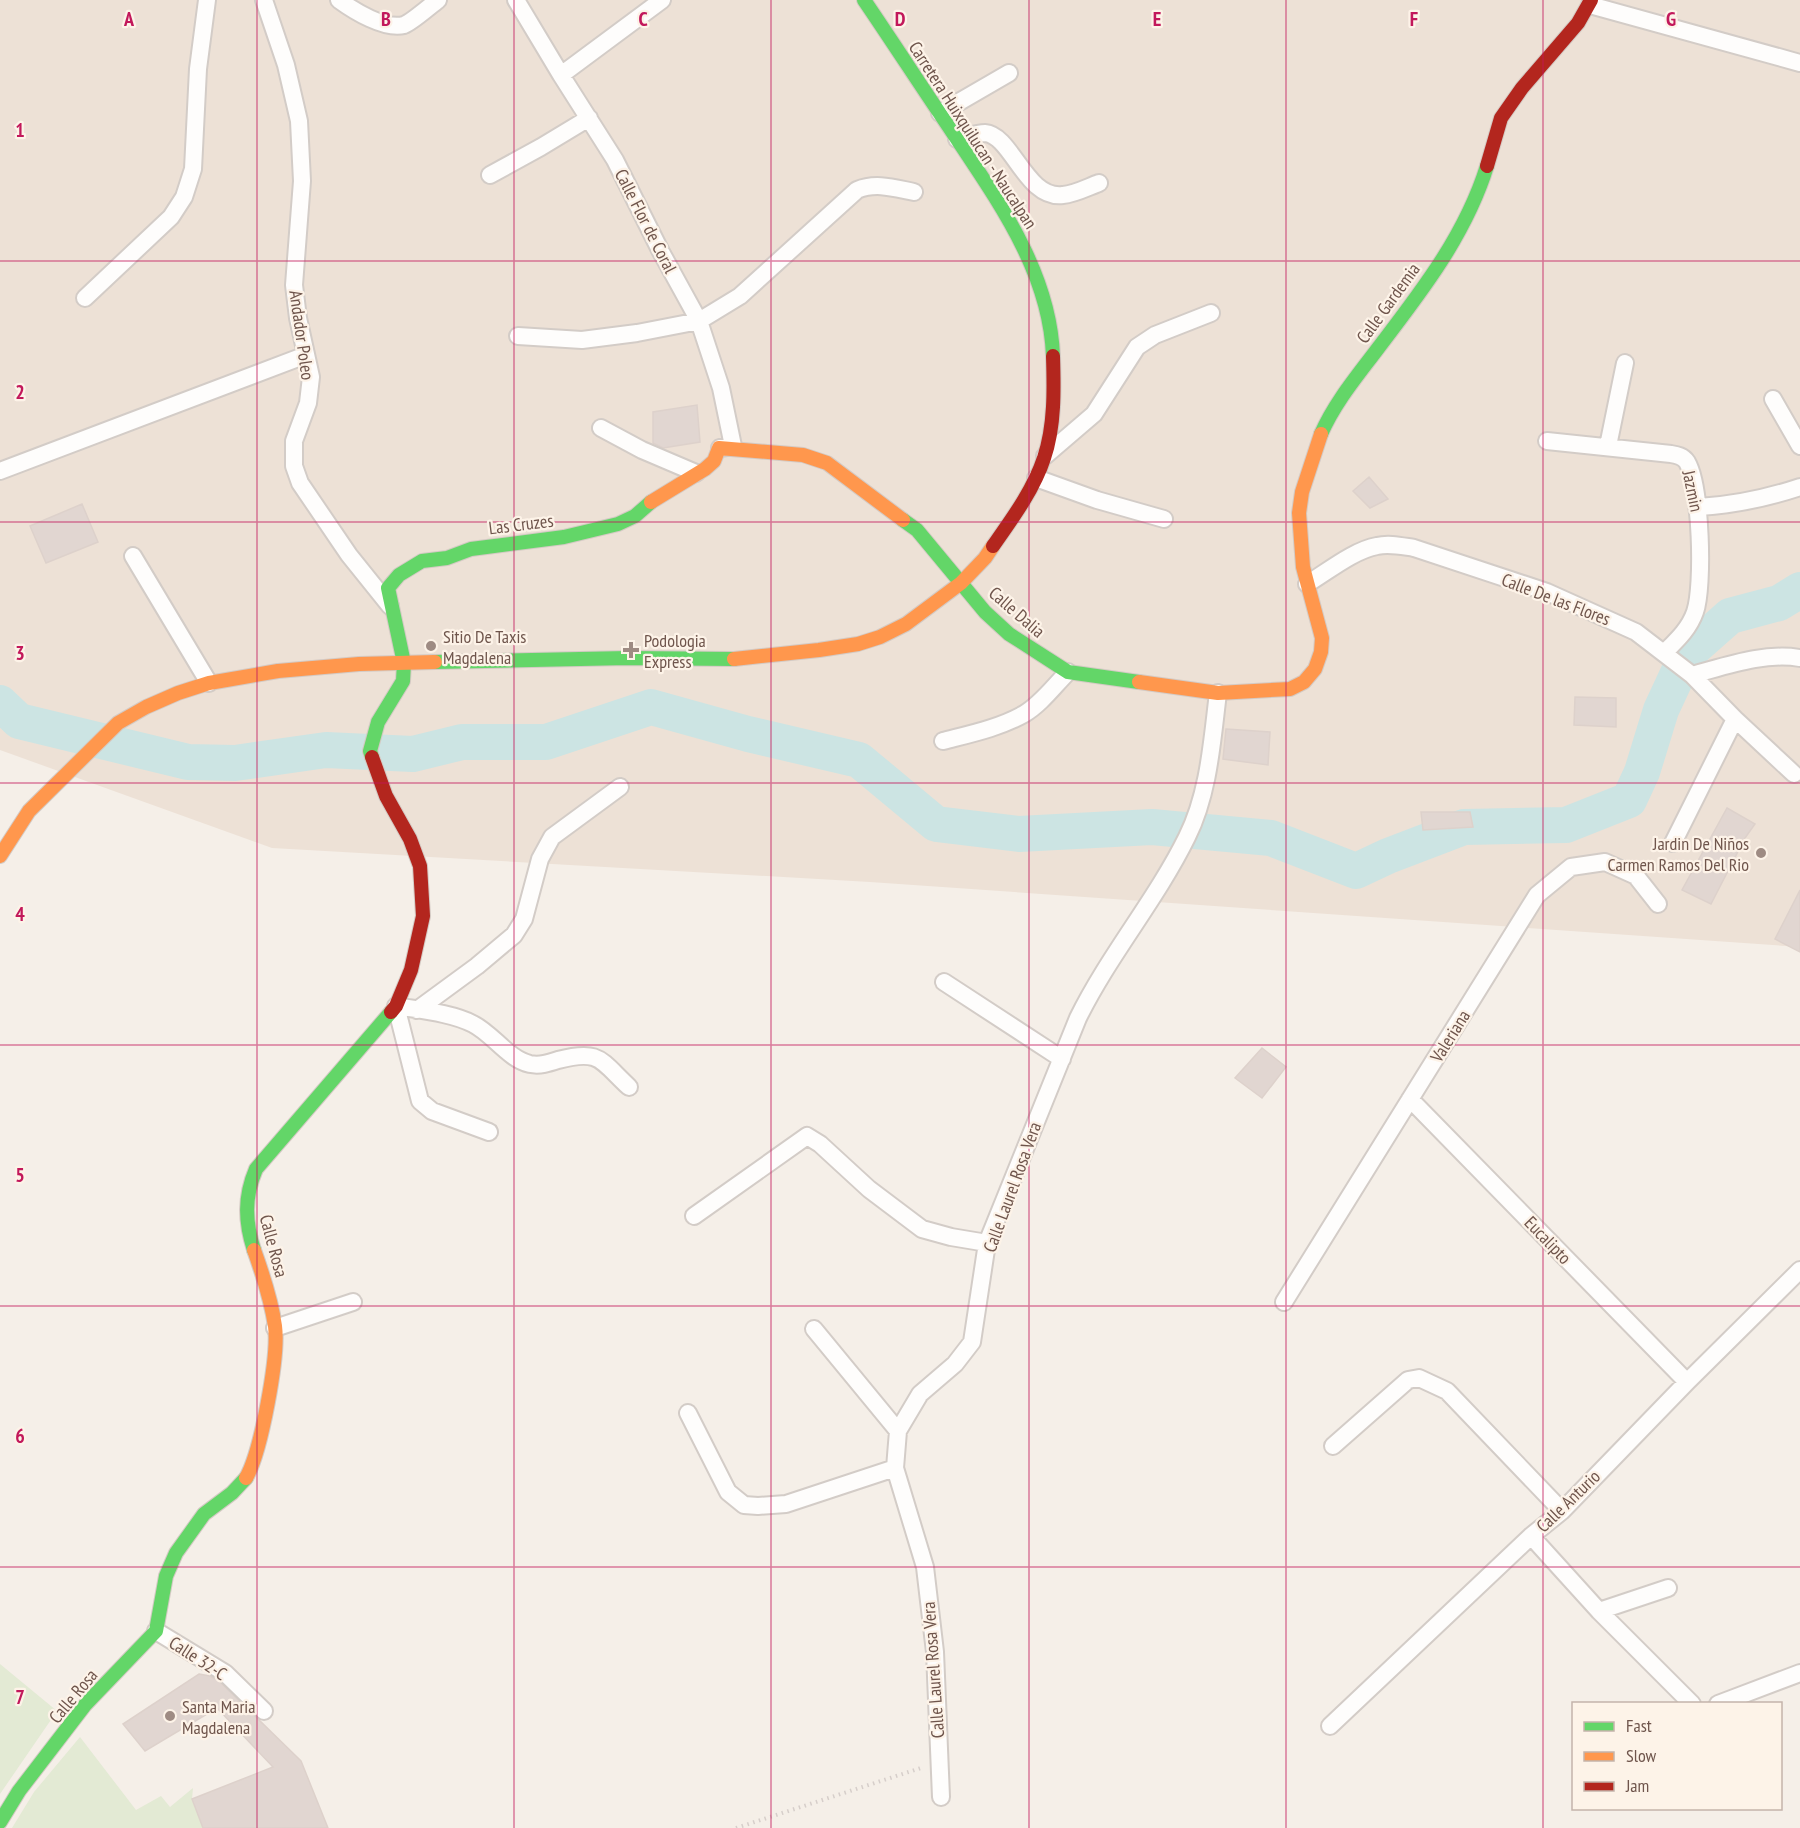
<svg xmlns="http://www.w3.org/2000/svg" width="1800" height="1828" viewBox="0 0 1800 1828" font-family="'PT Sans Narrow',sans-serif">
	<rect width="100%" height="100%" fill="#f5efe8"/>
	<!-- residential -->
	<path fill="#ede1d6" d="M0,0H1800V947L870,882L272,848L0,750Z"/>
	<!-- green -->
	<path fill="#e3ead4" d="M0,1664L57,1711L0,1794Z
		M80,1737L136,1810L161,1796L170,1807L193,1788L192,1799L208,1828H12L34,1792Z"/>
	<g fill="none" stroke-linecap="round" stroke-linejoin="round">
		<!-- river -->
		<path stroke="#cce4e3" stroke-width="36" d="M0,703L19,721L188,762L235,763L326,750L413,754L462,742H546L651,707L748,734L859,760L936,824L1019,834L1152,827L1271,838L1356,871L1388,856L1464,827L1566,825L1629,800L1642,772L1661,710L1687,654L1730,616L1779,603L1800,590"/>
	</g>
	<!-- building -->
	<path fill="#e1d6d1" stroke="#ddd1cb" stroke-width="1.5" d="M697,405L700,442L663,448L653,443V412Z
		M1369,477L1388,499L1370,508L1353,491Z
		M82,504L98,542L46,563L30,526Z
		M1575,697L1616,698V727L1574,725Z
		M1226,729L1270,732L1268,765L1223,759Z
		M1727,808L1755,824L1745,838L1711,904L1682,890Z
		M1421,812H1470L1473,827L1423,830Z
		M1800,890V952L1775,939Z
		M1262,1048L1286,1067L1262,1098L1235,1078Z
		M199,1674L210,1676L219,1681L301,1761L328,1828H203L192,1799L273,1767L217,1708L145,1751L123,1724Z"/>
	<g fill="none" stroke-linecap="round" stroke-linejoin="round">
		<defs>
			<path id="street" d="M264,0L286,65L299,121L302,181L294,285L298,318L311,377L308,403L294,441V466L300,483L349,555L390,606
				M339,0C354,11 385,30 404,25C412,22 430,6 438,0
				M516,0L561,75L615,160L661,252L699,321L721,388L733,446L720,448
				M1590,5L1800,63
				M561,75L662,0
				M940,113L1009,73
				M957,139C966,137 977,133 985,133C1012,135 1026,200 1063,195C1075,194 1088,187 1099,183
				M490,175L541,147L589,118
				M85,298L171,217L184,197L193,169L198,69L207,0
				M518,336L582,340L637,333L699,321L740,296L857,190C876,182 894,188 914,192
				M1773,399L1800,446
				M601,428L642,450L696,473
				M1547,441L1671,454C1677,455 1683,456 1687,462C1701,486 1704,586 1695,612C1689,629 1677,640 1665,652
				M1608,446L1625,363
				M1045,456L1094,414L1137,347L1155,335L1211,313
				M0,471L306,355
				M1036,478L1097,500L1164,519
				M1699,507C1734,505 1767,498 1800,487
				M133,556L209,683
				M1307,584C1327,572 1354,550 1377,546C1389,543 1401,546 1414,548L1547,592L1636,632L1692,675L1735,719L1794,774
				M1692,675C1726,666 1764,652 1800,658
				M943,741C970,734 999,728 1024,714C1041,704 1054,686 1068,672
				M1673,843L1735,719
				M944,982L1062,1059
				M417,1010L477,966L514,935L524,919L540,859L552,837L620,787
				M1410,1099L1687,1382
				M489,1132L432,1111L420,1101L396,1006C419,1010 452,1013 473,1024C493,1034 508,1059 530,1064C540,1066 549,1063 558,1060C600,1049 600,1060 629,1087
				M694,1216L807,1136L820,1144L869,1189L922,1229L951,1237L987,1243
				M1284,1302L1537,895L1571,867L1605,862L1636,876L1658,904
				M275,1328L353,1302
				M814,1329L898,1431
				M688,1413L728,1492L744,1505L758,1506L786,1504L895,1468
				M1333,1446L1408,1380L1419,1378L1447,1391L1562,1511
				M1531,1536L1599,1611L1692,1704
				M1599,1611L1668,1588
				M156,1631L225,1673L264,1711
				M1718,1704L1800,1673
				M1330,1726L1531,1536L1562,1511L1687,1382L1800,1270
				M941,1797L935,1652L925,1567L895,1468L898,1431L920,1394L955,1364L972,1342L987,1243L1078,1018C1109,955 1156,900 1187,837C1209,793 1212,741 1218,693"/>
			<path id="fast" d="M864,0C894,44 923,89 953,133C998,201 1050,272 1053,356
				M1321,434C1335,402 1358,375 1379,347C1422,291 1466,234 1487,166
				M903,520L917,530L985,612L1009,634L1068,672L1139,682
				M435,662L628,658L734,659
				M372,757L370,751L378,722L403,681L404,663L388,588L399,575L422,561L447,558L471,549L564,537L618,524L635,516L651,502
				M254,1250C245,1222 244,1197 256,1169L391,1012
				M0,1822L19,1791L85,1705L156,1631L166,1576L176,1553L204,1514L232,1493L246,1478"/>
			<path id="slow" d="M651,502L705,469L714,461L719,448L803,455L827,463L903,520
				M734,659L819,650L858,644L880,637L906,624L961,583L985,558L993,546
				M1139,682L1218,693L1290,689L1304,682L1315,669L1321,652L1322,638L1303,567L1299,513L1302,492L1321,434
				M0,856L29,811L118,723L146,707L178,693L209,683L278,671L359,664L435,662
				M246,1478C261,1452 279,1356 275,1326C271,1299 263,1275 254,1250"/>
			<path id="jam" d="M1487,166L1501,118L1522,88L1578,23L1591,0
				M993,546C1012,519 1034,489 1044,458C1055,426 1054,388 1053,356
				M372,757L386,796L410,839L420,866L423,916L411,970L396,1006L391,1012"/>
		</defs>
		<!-- street casing -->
		<use href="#street" stroke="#d3ccc7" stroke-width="20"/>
		<!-- fast casing -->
		<use href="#fast" stroke="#d4cac4" stroke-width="16"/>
		<!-- slow casing -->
		<use href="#slow" stroke="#d4cac4" stroke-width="16"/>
		<!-- jam casing -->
		<use href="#jam" stroke="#d4cac4" stroke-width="16"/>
		<!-- path -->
		<path stroke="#d6ceca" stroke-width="4" stroke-dasharray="1.5 4.5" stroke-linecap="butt" d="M736,1828L924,1767"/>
		<!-- street -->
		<use href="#street" stroke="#fefdfc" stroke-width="16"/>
		<!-- fast -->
		<use href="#fast" stroke="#63d668" stroke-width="14"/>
		<!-- slow -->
		<use href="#slow" stroke="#ff974d" stroke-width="14"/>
		<!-- jam -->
		<use href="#jam" stroke="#b3261e" stroke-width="14"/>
	</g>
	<!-- grid -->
	<path fill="none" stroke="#c2185b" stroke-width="1.5" stroke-opacity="0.55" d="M257,0V1828M514,0V1828M771,0V1828M1029,0V1828M1286,0V1828M1543,0V1828M0,261H1800M0,522H1800M0,783H1800M0,1045H1800M0,1306H1800M0,1567H1800"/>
	<!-- markers -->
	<g fill="#9e8b83" stroke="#fdf3e8" stroke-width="2">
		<circle cx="431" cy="646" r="6"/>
		<path d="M628 641h6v6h6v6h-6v6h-6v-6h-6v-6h6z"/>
		<circle cx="1761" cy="853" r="6"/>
		<circle cx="170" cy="1716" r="6"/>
	</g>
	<g text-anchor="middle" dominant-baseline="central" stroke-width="4.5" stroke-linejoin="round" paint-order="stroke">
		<!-- street labels -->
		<g font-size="18" fill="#6f554c" stroke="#fdf3e8">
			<text transform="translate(973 135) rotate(57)">Carretera Huixquilucan - Naucalpan</text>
			<text transform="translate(646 221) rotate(63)">Calle Flor de Coral</text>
			<text transform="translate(1388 303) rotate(-54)">Calle Gardemia</text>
			<text transform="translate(302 335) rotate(82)">Andador Poleo</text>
			<text transform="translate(1693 491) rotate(78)">Jazmin</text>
			<text transform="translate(521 524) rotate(-7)">Las Cruzes</text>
			<text transform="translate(1556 599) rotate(21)">Calle De las Flores</text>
			<text transform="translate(1017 612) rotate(41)">Calle Dalia</text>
			<text transform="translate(1450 1036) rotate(-58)">Valeriana</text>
			<text transform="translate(1012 1187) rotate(-70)">Calle Laurel Rosa Vera</text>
			<text transform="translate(1548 1240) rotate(46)">Eucalipto</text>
			<text transform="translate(274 1246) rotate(75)">Calle Rosa</text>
			<text transform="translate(1568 1501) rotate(-44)">Calle Anturio</text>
			<text transform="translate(198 1658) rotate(33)">Calle 32-C</text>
			<text transform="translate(933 1670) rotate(-94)">Calle Laurel Rosa Vera</text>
			<text transform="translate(73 1696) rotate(-50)">Calle Rosa</text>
		</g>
		<!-- poi labels -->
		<g font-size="18" fill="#6f554c" stroke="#fdf3e8" text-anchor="start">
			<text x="443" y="636">Sitio De Taxis<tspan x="443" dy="21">Magdalena</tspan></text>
			<text x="644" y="640">Podologia<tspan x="644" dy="21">Express</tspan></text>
			<text x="1749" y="843" text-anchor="end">Jardin De Niños<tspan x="1749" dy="21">Carmen Ramos Del Rio</tspan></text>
			<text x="182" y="1706">Santa Maria<tspan x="182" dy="21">Magdalena</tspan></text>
		</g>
	</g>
	<g font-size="20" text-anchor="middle" font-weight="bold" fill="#c2185b" stroke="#fdf3e8" stroke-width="4.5" stroke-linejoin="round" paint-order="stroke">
		<text x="129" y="26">A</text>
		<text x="386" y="26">B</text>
		<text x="643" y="26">C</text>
		<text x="900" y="26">D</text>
		<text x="1157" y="26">E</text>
		<text x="1414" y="26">F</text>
		<text x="1671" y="26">G</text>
		<text x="20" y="137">1</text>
		<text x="20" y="399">2</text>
		<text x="20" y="660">3</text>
		<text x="20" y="921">4</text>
		<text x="20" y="1182">5</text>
		<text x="20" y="1443">6</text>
		<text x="20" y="1704">7</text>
	</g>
	<!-- legend -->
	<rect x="1572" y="1702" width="210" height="108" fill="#fdf3e8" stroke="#c4b4aa" stroke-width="1.5"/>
	<rect x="1584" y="1722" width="30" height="9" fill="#63d668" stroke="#c4b4aa" stroke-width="1.5"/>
	<text x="1626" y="1732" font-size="18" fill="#6f554c">Fast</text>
	<rect x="1584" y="1752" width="30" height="9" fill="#ff974d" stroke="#c4b4aa" stroke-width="1.5"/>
	<text x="1626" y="1762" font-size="18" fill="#6f554c">Slow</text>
	<rect x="1584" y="1782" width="30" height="9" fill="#b3261e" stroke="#c4b4aa" stroke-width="1.5"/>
	<text x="1626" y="1792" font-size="18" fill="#6f554c">Jam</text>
</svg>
